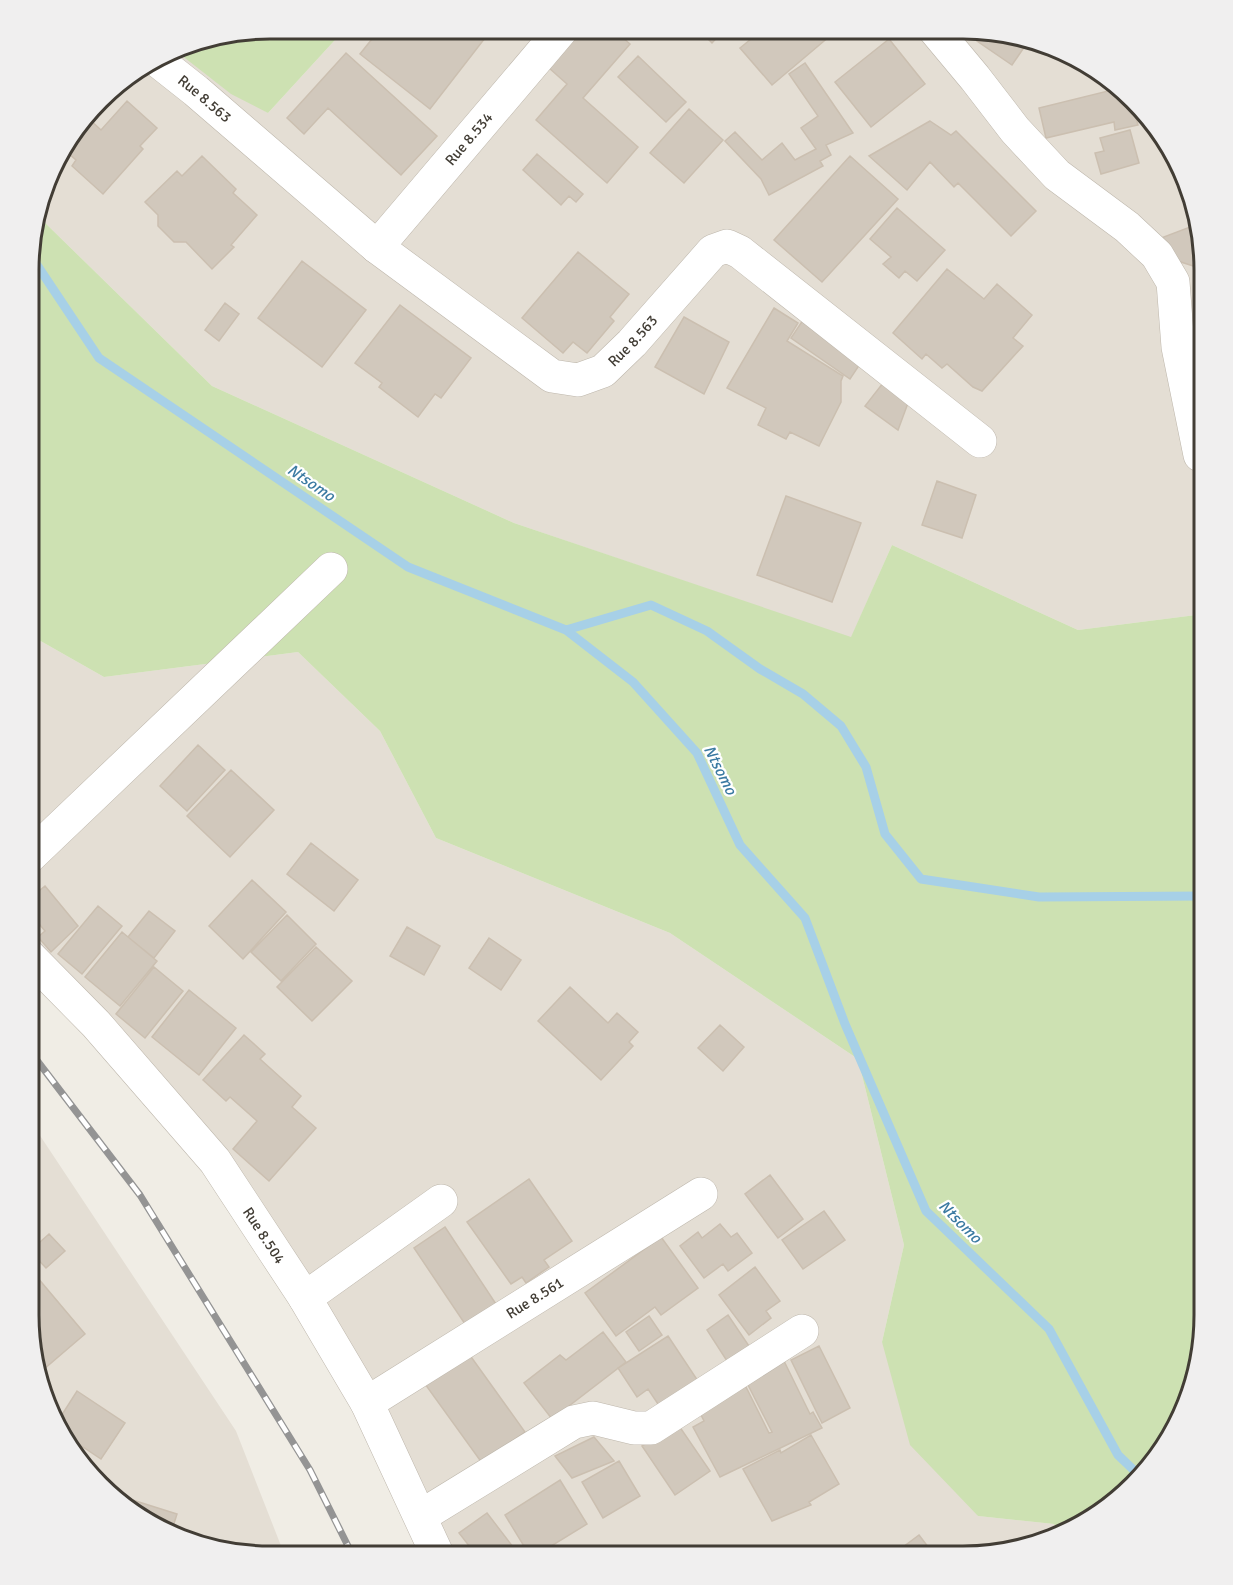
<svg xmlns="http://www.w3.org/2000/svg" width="1233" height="1585" viewBox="0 0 1233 1585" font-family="Signika,sans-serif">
	<rect width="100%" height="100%" fill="#f0ede5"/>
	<!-- residential -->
	<path fill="#e4ded4" d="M345,29L995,31L1097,69L1172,150L1196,208L1204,270V614L1078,630L892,545L851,638L514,523L212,386L38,216L61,150L111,88L176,51L268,113Z
		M30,635L104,677L298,652L380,731L436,838L670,933L858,1059L904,1245L882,1342L978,1516L1054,1524L1059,1532L978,1556H438L305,1298L29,956Z
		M29,1119L236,1431L285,1556H254L193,1544L136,1516L61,1435L37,1377L29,1315Z"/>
	<!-- green -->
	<path fill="#cde1b2" d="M270,29H345L268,113L231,94L176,51L192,41Z
		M38,216L212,386L514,523L851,637L892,545L1078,630L1204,614V1330L1172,1436L1134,1486L1083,1524L1059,1532L1054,1524L978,1516L910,1445L882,1342L904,1245L858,1059L670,933L436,838L380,731L298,652L104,677L30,635L31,238Z"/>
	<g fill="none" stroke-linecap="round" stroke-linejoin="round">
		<!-- stream -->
		<path stroke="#a7d0e7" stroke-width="9" d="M31,256L99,358L408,567L566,630L633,682L697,753L740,845L805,918L845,1024L926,1211L1049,1329L1118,1455L1141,1477
			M566,630L651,605L707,631L760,669L803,694L841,726L866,767L885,834L921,879L1039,897L1204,896"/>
	</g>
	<!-- building -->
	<path fill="#d1c8bc" stroke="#cbbfb0" stroke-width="1.5" d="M380,29H492L430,109L360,54Z
		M524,29H547L540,40Z
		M583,29L614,30L630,44L583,98L638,147L607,183L536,120L567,84L549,68Z
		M699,30H724L712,43Z
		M762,30H837L772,85L740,48Z
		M984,31H995L1027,43L1012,65L977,41Z
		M889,39L925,84L871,127L835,82Z
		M346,53L437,136L401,175L328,108L304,134L287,118Z
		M638,56L686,102L666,122L618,77Z
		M805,63L853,133L826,145L831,155L820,161L823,166L769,195L761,179L725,141L735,132L762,160L782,143L795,160L816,149L801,128L818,116L789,74Z
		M1116,89L1133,108L1138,125L1115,130L1114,122L1046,138L1039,108Z
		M127,101L157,128L140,146L143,149L103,194L72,166L76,160L62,148L87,117L101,130Z
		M689,109L723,140L684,183L650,153Z
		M930,121L951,135L956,131L1036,211L1011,236L958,183L954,187L930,162L907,190L869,156Z
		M1130,130L1139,163L1101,174L1095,153L1104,151L1100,138Z
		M537,154L583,194L576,202L569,196L561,205L523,170Z
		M202,156L236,189L233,193L257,215L231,245L234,247L212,269L186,242H174L158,226V215L145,202L177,171L182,176Z
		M850,156L898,199L822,282L774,240Z
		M897,208L945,250L917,281L905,271L899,278L883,264L891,257L870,239Z
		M1198,224L1203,262L1193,266L1178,261L1161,238Z
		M578,252L629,294L610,317L614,321L587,353L573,342L563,353L522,318Z
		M302,261L366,310L322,367L258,318Z
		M947,269L984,299L997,284L1032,315L1013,338L1023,346L982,391L973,387L947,364L942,368L926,354L922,359L893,333Z
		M225,303L239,314L219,341L205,330Z
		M400,305L471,358L441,398L435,394L418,417L379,387L382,383L355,363Z
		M774,308L798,323L787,341L843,376L841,381V402L819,446L790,432L786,439L758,425L766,408L727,388Z
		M684,317L729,342L704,394L655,367Z
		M805,317L860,364L850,379L791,338Z
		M883,383L908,403L898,430L865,406Z
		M937,481L976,495L962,538L922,525Z
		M786,496L861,523L832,602L757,575Z
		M198,745L225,770L187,811L160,786Z
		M231,770L274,810L230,857L187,816Z
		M311,843L358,880L334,911L287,874Z
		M252,880L286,912L243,959L209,926Z
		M45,886L78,926L51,952L38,937L45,931L29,912V899Z
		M98,906L122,926L82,974L58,954Z
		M149,911L175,931L154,958L128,937Z
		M287,915L316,944L281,981L251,952Z
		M407,927L440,946L424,975L390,956Z
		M122,932L157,961L120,1006L85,977Z
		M489,938L521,960L501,990L469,968Z
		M316,947L352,981L312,1021L277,987Z
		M154,967L183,991L145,1038L116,1014Z
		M570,987L608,1023L617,1013L638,1032L629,1042L633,1046L601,1080L538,1021Z
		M189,990L236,1028L199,1075L152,1037Z
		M720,1025L744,1047L723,1071L698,1048Z
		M244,1035L265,1054L260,1059L301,1096L292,1107L316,1128L269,1181L233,1149L257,1121L230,1097L226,1101L203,1080Z
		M770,1175L803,1219L778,1238L745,1194Z
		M529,1179L572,1241L544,1260L549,1267L526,1283L522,1277L511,1284L467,1222Z
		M824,1211L845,1240L803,1269L782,1240Z
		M720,1224L731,1237L737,1233L752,1253L728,1271L723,1264L704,1278L680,1246L698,1232L702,1238Z
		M445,1227L496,1304L465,1324L414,1248Z
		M49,1234L65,1251L46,1268L30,1251Z
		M661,1237L698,1288L661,1315L655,1307L616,1336L585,1293Z
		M755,1267L780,1301L766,1311L771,1318L749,1335L719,1295Z
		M37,1277L85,1334L37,1375L29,1315V1284Z
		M728,1315L749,1346L727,1361L707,1330Z
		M649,1316L662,1335L639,1351L626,1332Z
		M603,1332L626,1362L552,1419L524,1383L560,1355L566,1360Z
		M668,1336L700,1384L662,1410L648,1389L637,1397L618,1368Z
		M819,1346L850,1408L822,1423L791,1360Z
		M469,1354L525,1432L482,1463L425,1384Z
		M783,1359L810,1414L813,1412L822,1428L720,1477L693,1427L704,1421L697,1407L744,1383L769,1433L772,1432L745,1379Z
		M77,1391L125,1423L101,1459L59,1431L56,1424Z
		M677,1423L710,1471L675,1495L642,1446Z
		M811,1435L839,1484L809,1502L811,1505L772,1521L743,1469L780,1450L781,1453Z
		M594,1437L614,1461L572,1478L555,1456Z
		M619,1461L640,1496L603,1518L582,1482Z
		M560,1480L587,1524L535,1556H530L505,1515Z
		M123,1497L177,1514L171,1533L136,1516L122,1501Z
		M487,1513L520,1556H477L459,1533Z
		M919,1535L935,1556H891Z
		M600,1547L605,1556H585Z"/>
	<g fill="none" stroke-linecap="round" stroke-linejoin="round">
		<defs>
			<g id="minor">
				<path d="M935,30L975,78L1015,130L1057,175L1127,227L1157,255L1173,282L1178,347L1200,455"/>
				<path id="s1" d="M158,61L196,91L377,247L552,376L578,380L603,371L632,343L713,251L727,246L740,252L980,441"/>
				<path id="s2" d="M377,247L562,29"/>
				<path d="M29,857L331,569"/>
				<path id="s3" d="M29,956L96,1024L215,1161L305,1298L367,1403L438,1556"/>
				<path d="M305,1298L441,1201"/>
				<path id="s4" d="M367,1403L701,1194"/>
				<path d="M421,1516L574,1422L593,1418L634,1428H651L802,1331"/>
			</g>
		</defs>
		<!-- minor casing -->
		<use href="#minor" stroke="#beb7ac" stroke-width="34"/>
		<!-- minor -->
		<use href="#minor" stroke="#fff" stroke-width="33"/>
		<defs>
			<path id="rail" d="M29,1050L140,1195L310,1470L353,1556"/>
		</defs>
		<!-- rail casing -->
		<use href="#rail" stroke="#949494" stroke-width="7"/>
		<!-- rail -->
		<use href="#rail" stroke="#fff" stroke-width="4.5" stroke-dasharray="14" stroke-linecap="butt"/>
	</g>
	<g text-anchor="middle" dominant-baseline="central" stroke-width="4.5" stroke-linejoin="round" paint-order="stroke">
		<!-- street labels -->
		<g font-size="15" fill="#423d35" stroke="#fff">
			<text stroke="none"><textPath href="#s1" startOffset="60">Rue 8.563</textPath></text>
			<text stroke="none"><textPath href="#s2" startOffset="142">Rue 8.534</textPath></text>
			<text stroke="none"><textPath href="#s1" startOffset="600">Rue 8.563</textPath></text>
			<text stroke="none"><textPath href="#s3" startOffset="366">Rue 8.504</textPath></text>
			<text stroke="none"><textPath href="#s4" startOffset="198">Rue 8.561</textPath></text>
		</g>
		<!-- water labels -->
		<g font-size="16" font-style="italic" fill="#3b7aa2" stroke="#fff">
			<text transform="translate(311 483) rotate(34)">Ntsomo</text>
			<text transform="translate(720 770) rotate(63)">Ntsomo</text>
			<text transform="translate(960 1222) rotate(45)">Ntsomo</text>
		</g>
	</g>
	<!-- crop -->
	<path d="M0 0H1233V1585H0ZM270 39H963A231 231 0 0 1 1194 270V1315A231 231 0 0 1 963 1546H270A231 231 0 0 1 39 1315V270A231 231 0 0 1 270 39Z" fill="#f0efef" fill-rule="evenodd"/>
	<path fill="none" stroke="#423d35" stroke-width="3" d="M270 39H963A231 231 0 0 1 1194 270V1315A231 231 0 0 1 963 1546H270A231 231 0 0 1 39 1315V270A231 231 0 0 1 270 39Z"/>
</svg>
